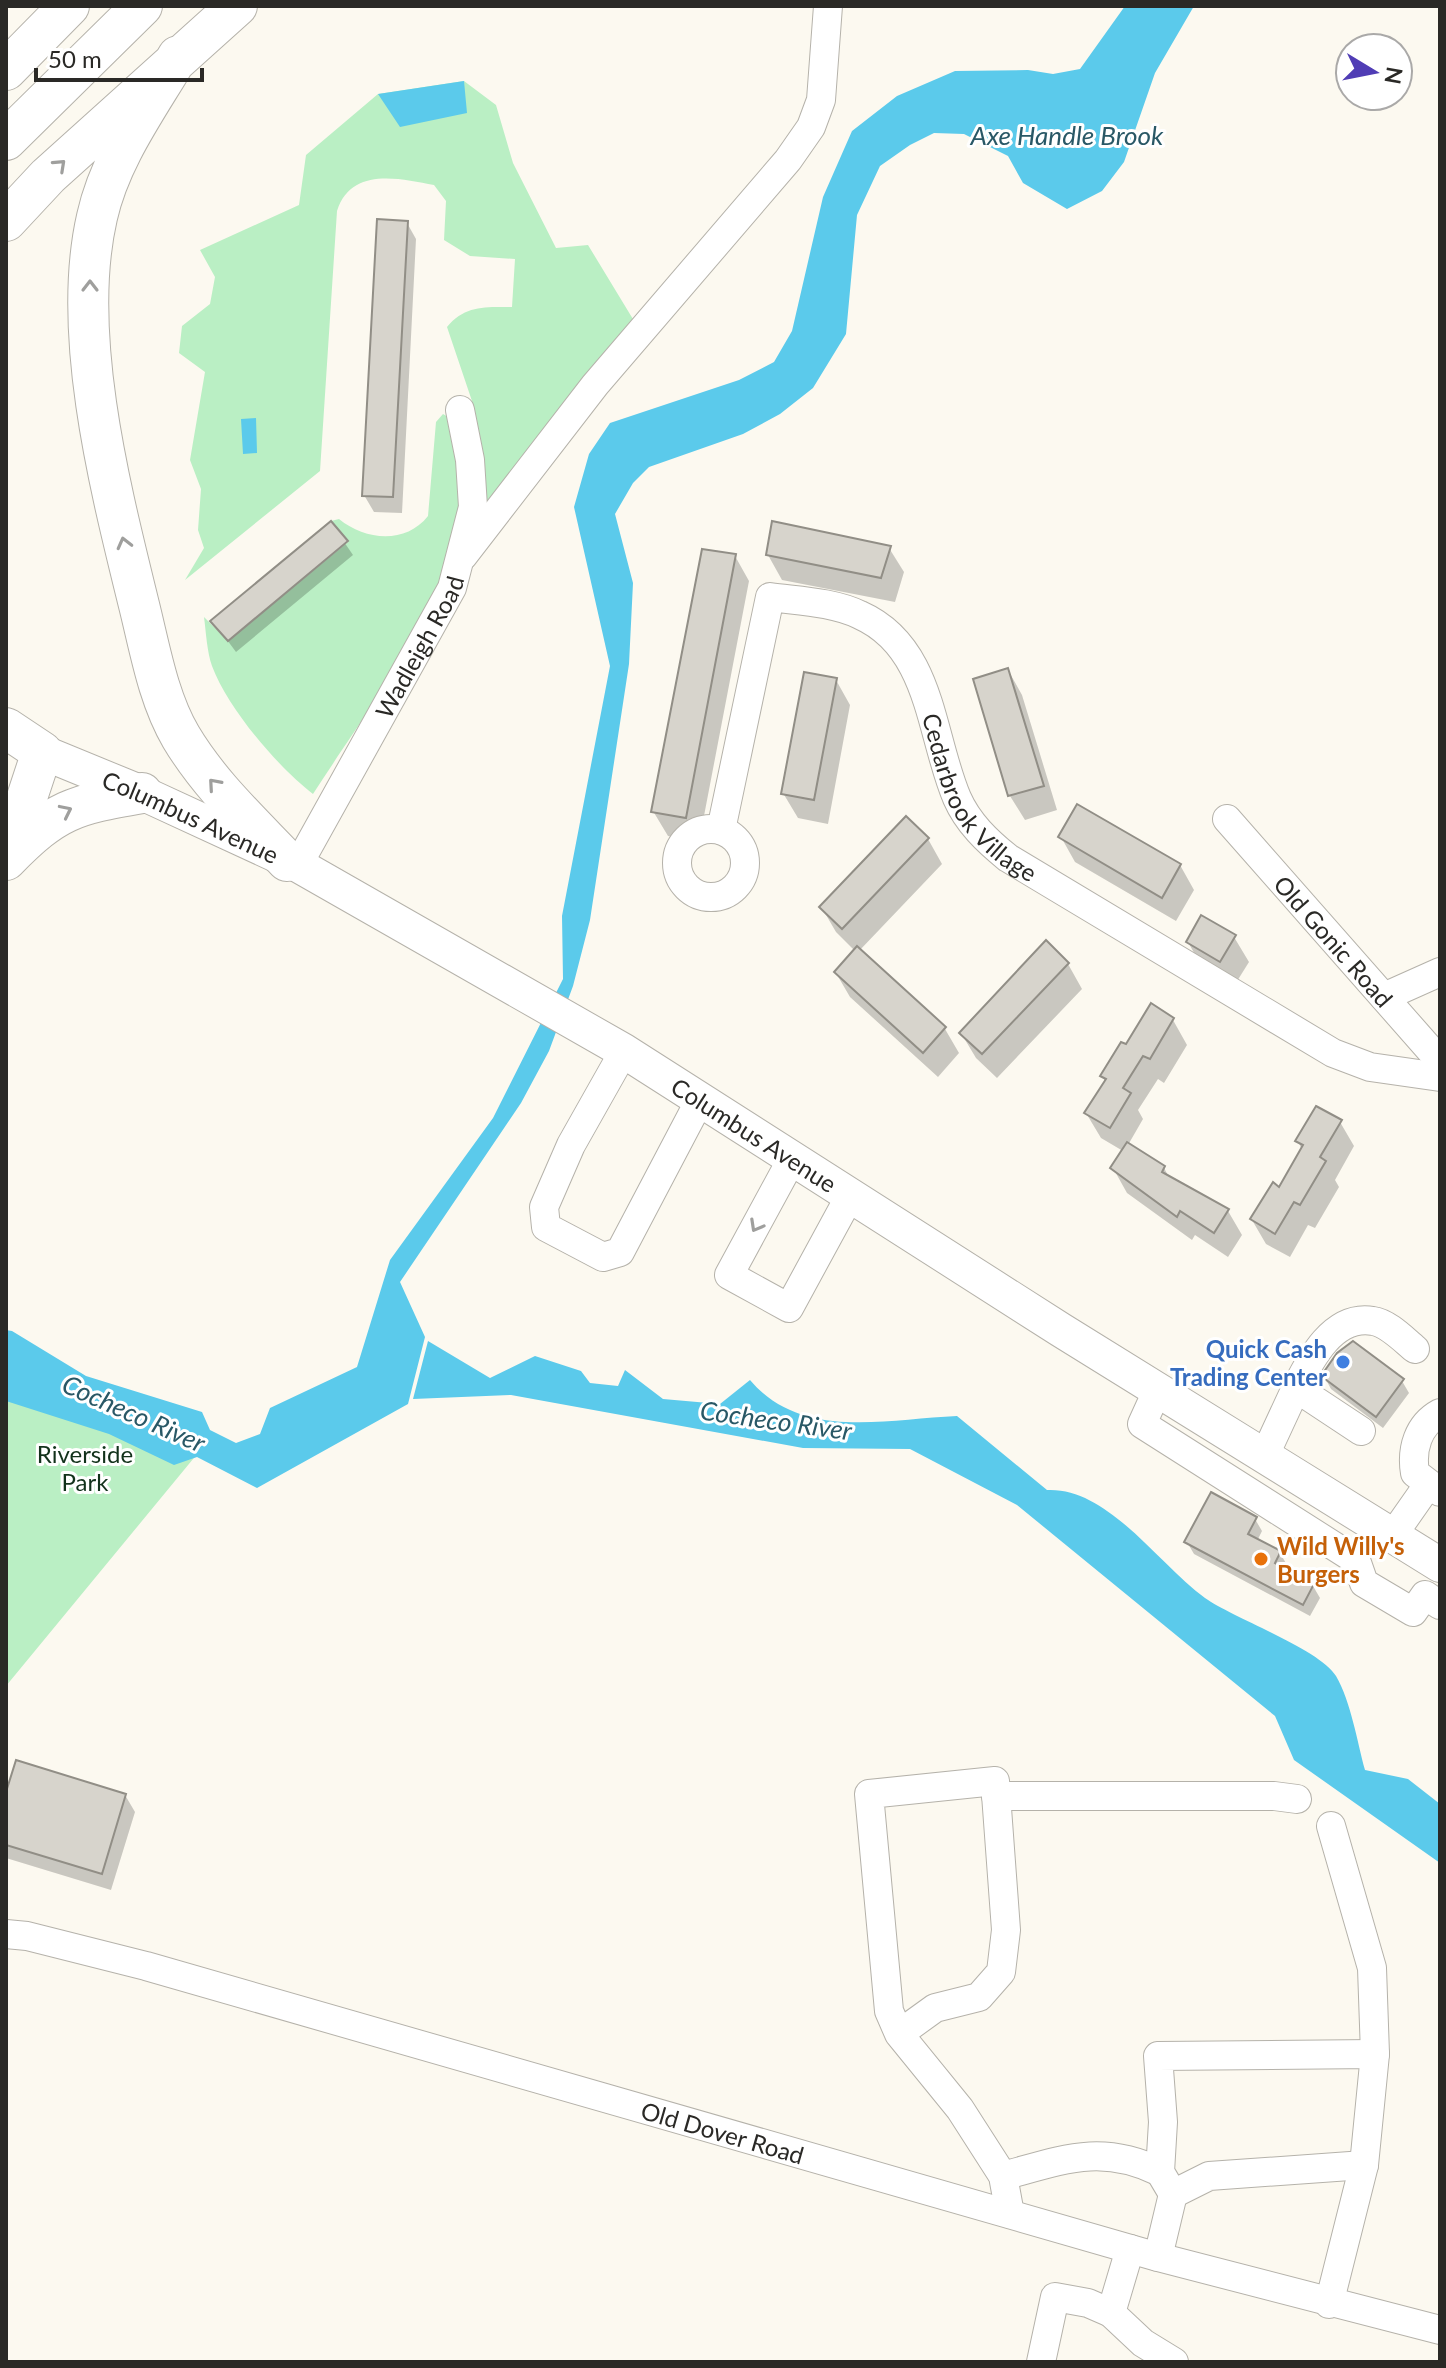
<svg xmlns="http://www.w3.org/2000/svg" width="1446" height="2368" viewBox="0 0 1446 2368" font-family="Lato,sans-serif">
	<rect width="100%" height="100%" fill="#fcf9f0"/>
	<!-- green -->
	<path fill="#baefc4" d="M464,81L496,105L513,163L556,248L588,245L639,329L481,514V449L473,404L447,327C465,305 485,307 512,307L515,259L470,256L444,240L446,201L434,185C398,178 351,167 337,211L320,471L185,580L204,548L198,530L201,489L190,460L205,372L179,353L182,326L210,304L215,277L200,250L299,205L306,155L378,94Z
		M443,414L453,420C458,450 463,482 459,512C447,611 366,711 313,794C278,767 228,709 212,666C207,652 206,632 204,617L228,641L348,542L331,521L339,519C366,541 406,544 428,516L436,422Z
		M6,1362L212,1436L6,1686Z"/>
	<!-- water -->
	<path fill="#5bcaeb" d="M1125,6H1194L1155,73L1124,162L1102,191L1067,209L1023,183L1008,156L964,134L934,133L910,145L880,166L857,215L846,334L813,388L780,414L743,434L649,467L633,483L615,514L633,583L629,664L590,920L573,986L549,1051L521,1103L400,1282L425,1337L408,1404L257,1488L197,1457L174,1465L109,1434L6,1401V1330L12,1331L86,1376L202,1412L210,1430L236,1443L260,1434L270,1408L357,1367L390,1260L493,1118L563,979L562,916L610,666L574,507L589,454L610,423L739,380L774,362L792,331L823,197L852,131L897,96L955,71L1028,70L1053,74L1080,69Z
		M464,81L467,113L400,127L378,94Z
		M256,418L257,453L243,454L241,419Z
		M428,1341L490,1378L535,1356L581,1371L590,1383L618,1386L625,1370L663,1399L720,1404L750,1380C802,1441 885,1419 957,1416L1047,1490C1108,1487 1158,1564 1205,1598C1233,1618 1320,1649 1336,1676C1351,1702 1357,1741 1365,1770L1408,1779L1440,1804V1863L1294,1760L1275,1716L1017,1505L910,1449L803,1448L511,1395L413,1399Z"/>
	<!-- shadow -->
	<path fill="#0003" d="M407,223L416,239L402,513L374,512L364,495Z
		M331,523L353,555L236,652L213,621Z
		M889,548L904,572L895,602L782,580L768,555Z
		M735,556L749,581L699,842L668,836L653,811Z
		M1008,670L1022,695L1057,810L1025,820L1010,796L975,680Z
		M836,680L850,705L828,824L798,818L783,793Z
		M1061,837L1180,865L1194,890L1176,921L1075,862Z
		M928,839L942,864L859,951L945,1029L959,1053L938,1077L850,997L836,973L855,951L836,932L822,908Z
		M1234,937L1249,962L1234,986L1202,967L1188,942Z
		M1068,964L1082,989L997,1078L976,1058L961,1033Z
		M1173,1020L1187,1045L1164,1083L1158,1079L1138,1110L1143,1119L1128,1145L1164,1168L1170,1179L1228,1211L1242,1235L1228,1257L1195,1235L1192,1240L1127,1193L1113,1168L1123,1151L1101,1138L1086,1113L1106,1082L1102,1076L1127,1047Z
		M1340,1122L1354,1146L1335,1180L1339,1187L1315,1228L1308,1225L1290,1257L1266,1244L1252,1220L1279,1190L1302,1150L1298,1141Z
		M1324,1376L1402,1381L1409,1393L1383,1428L1331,1389Z
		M1255,1519L1262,1531L1257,1541L1280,1553L1287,1565L1284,1571L1313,1586L1320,1598L1310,1616L1194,1554L1187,1542Z
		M125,1795L135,1812L111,1890L6,1858V1799Z"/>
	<!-- building -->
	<path fill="#d7d4cc" stroke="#918e86" stroke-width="2" d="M377,219L408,221L393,497L362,496Z
		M331,521L348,541L228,641L210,621Z
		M772,521L891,546L881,578L766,555Z
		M702,549L736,554L686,818L651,812Z
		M1008,668L1044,786L1008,796L973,679Z
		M804,672L837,678L814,800L781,794Z
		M1077,804L1181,864L1162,898L1058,837Z
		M906,816L929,838L842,929L819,907Z
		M1201,915L1236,935L1220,962L1186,942Z
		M1046,940L1069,963L982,1054L959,1033Z
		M857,946L946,1027L923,1053L834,972Z
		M1151,1003L1174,1018L1150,1059L1143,1056L1123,1088L1131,1093L1110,1128L1084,1113L1106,1079L1100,1076L1121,1042L1126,1044Z
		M1316,1106L1342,1120L1320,1157L1326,1161L1300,1205L1294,1202L1275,1234L1250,1219L1273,1182L1279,1187L1303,1145L1295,1141Z
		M1127,1142L1165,1166L1162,1172L1229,1209L1214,1233L1180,1211L1177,1217L1110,1168Z
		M1353,1341L1404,1379L1376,1417L1321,1376L1337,1353Z
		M1211,1492L1257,1517L1248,1534L1281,1551L1275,1563L1314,1584L1303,1605L1184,1542Z
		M16,1760L126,1794L102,1874L6,1845V1792Z"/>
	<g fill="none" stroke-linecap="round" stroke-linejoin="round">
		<defs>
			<g id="minor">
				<path d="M463,556L595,385L788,160L811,127L821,100L828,6"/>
				<path id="s1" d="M1227,819L1440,1061"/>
				<circle cx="711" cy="863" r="34"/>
				<path id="s2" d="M721,830L770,597C799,601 833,602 860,615C932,647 930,735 957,798C968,823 987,841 1008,858L1333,1053L1370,1067L1440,1077"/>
				<path id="s3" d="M298,865L452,588L473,507L470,460L460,410"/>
				<path d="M1384,997L1440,972"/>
				<path d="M624,1051L571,1145L544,1207L546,1227L603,1257L620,1252L701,1098"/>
				<path d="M793,1157L729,1275L789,1308L851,1194"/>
				<path d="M1296,1388C1310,1360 1333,1314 1373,1321C1388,1323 1404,1340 1415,1349"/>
				<path d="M1157,1391L1142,1424L1356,1560L1364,1583L1413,1612L1425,1595L1440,1605"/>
				<path d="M1440,1413C1418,1425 1411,1449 1415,1473L1440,1492"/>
				<path d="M1264,1457L1296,1388L1361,1431"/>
				<path d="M1393,1535L1428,1485"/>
				<path d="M996,1796H1274L1297,1799"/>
				<path d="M1331,1826L1372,1968L1375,2054"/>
				<path id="s4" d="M6,1934L27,1936L146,1966L1158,2257L1440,2330"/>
				<path d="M899,2034L935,2008L979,1997L1001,1972L1006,1930L995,1781L869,1794L889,2011L899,2034L960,2109L1003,2176L1010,2214"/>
				<path d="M1003,2176C1062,2160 1101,2143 1160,2172"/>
				<path d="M1173,2194L1209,2176L1364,2165"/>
				<path d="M1158,2257L1173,2194L1160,2172L1163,2122L1158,2056L1375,2054L1364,2165L1329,2304"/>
				<path d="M1111,2313L1130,2249"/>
				<path d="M1041,2362L1055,2297L1088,2303L1111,2313L1143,2343L1174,2362"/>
			</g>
			<g id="major">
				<path id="s5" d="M42,752L142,793L298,865L624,1051L1061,1330L1440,1565"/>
			</g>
			<path id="highway" d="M178,56C148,107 110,158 97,217C70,334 111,491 139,605C150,649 158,698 181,737C209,784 249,821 287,861
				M6,70L69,6
				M6,140L142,6
				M6,221L48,176L237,6
				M6,728L42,752
				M9,852L42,752
				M6,860C56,809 73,805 142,793"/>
		</defs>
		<!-- minor casing -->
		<use href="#minor" stroke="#b5b2aa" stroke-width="30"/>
		<!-- major casing -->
		<use href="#major" stroke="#b5b2aa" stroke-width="36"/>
		<!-- highway casing -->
		<use href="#highway" stroke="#b5b2aa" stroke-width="42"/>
		<!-- minor -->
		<use href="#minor" stroke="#fff" stroke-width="28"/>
		<!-- major -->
		<use href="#major" stroke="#fff" stroke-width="34"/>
		<!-- highway -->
		<use href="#highway" stroke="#fff" stroke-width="40"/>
	</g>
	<!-- one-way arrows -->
	<defs><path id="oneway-chevron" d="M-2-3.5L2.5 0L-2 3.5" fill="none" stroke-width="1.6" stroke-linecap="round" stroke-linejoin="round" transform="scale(2)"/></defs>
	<g stroke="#9f9f9d">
		<use href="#oneway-chevron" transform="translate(60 165) rotate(-43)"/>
		<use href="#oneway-chevron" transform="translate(90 286) rotate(-90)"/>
		<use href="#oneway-chevron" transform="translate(124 543) rotate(-104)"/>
		<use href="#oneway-chevron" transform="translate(214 784) rotate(-131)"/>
		<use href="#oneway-chevron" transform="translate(66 811) rotate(-26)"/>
		<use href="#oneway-chevron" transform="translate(756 1226) rotate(119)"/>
	</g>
	<!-- markers -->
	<circle fill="#3f7fe0" stroke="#fff" stroke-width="3" cx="1343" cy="1362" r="8"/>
	<circle fill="#e8710a" stroke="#fff" stroke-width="3" cx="1261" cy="1559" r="8"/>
	<g text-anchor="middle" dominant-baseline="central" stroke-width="6" stroke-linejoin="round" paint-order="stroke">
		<!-- street labels -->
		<g font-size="24" fill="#2a2926" stroke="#fff">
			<text stroke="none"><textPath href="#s3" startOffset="250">Wadleigh Road</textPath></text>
			<text stroke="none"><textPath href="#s2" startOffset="556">Cedarbrook Village</textPath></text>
			<text stroke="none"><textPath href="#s5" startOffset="162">Columbus Avenue</textPath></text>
			<text stroke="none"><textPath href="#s1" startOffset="162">Old Gonic Road</textPath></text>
			<text stroke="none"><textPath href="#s5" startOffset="810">Columbus Avenue</textPath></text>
			<text stroke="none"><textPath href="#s4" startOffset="744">Old Dover Road</textPath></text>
		</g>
		<!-- shop labels -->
		<g font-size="24" font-weight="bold" fill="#366cbe" stroke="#fff" text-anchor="end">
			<text x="1327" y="1348">Quick Cash<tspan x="1327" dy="28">Trading Center</tspan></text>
		</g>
		<!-- park labels -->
		<g font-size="24" fill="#12321b" stroke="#fff">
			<text x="85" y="1453">Riverside<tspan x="85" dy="28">Park</tspan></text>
		</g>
		<!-- food labels -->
		<g font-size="24" font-weight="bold" fill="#c56008" stroke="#fff" text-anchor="start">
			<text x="1277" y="1545">Wild Willy's<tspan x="1277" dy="28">Burgers</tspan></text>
		</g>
		<!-- water labels -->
		<g font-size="26" font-style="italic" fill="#295866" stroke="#fff">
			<text x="1067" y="135">Axe Handle Brook</text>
			<text transform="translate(134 1413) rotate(24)">Cocheco River</text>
			<text transform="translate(776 1420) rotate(8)">Cocheco River</text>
		</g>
	</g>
	<!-- border -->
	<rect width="1446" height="2368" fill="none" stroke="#2a2926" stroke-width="16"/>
	<!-- north arrow -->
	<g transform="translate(1374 72) rotate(100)"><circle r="38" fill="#ffffff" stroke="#aaa9a8" stroke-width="2"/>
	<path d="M0-6L14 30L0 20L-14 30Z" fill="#503db5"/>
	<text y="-12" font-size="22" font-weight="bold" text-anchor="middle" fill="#2a2926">N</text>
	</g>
	<!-- scale -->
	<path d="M36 68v12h166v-12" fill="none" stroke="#2a2926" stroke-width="4"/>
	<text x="48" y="68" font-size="24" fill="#2a2926" stroke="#ffffff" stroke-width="6" paint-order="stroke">50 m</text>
</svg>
